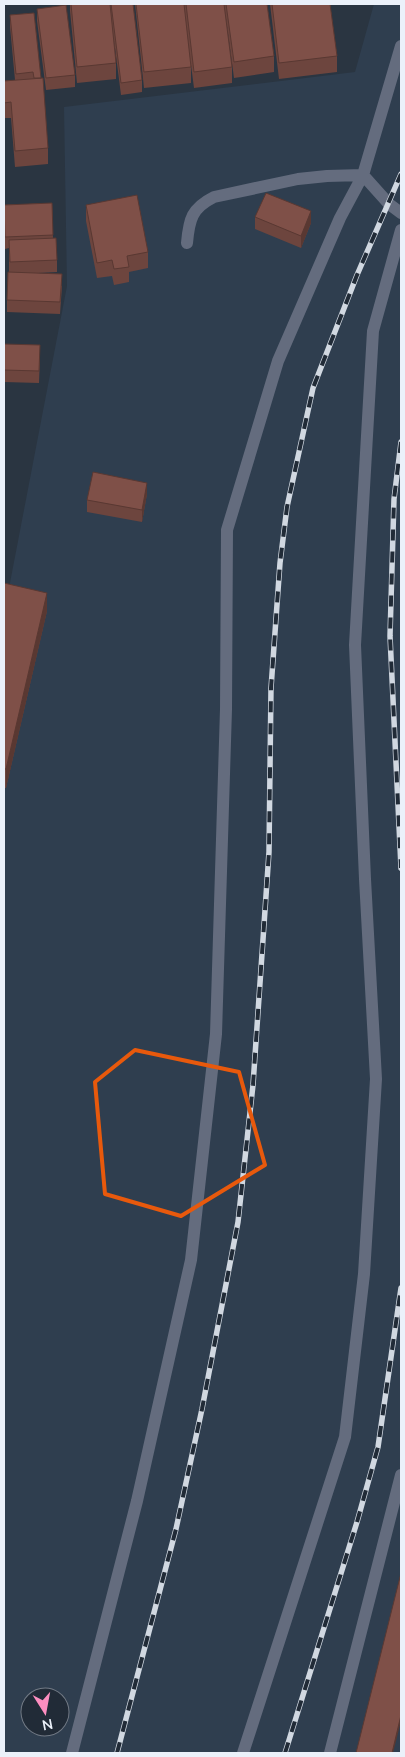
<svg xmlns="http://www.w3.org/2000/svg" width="405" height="1757" viewBox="0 0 405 1757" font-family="Mulish,sans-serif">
	<rect width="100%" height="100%" fill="#2a3541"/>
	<!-- built -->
	<path fill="#2f3e4f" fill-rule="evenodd" d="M374,4H401V1753H4V614L67,286L64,107L355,72ZM30,1697H60V1727H30Z"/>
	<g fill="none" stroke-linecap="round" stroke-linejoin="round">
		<!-- service -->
		<path stroke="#646c7e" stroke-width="12" d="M187,243C189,219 192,208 214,197L298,179L327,176L363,175L389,204L401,213
			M72,1753L137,1501L191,1260L216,1034L226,709L227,530L278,361L340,218L363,175L401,46
			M243,1753L345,1437L364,1274L376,1079L365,879L355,645L373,331L401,230
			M330,1753L401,1475"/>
		<defs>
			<path id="rail" d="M401,442L394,499L390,636L401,868
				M117,1753L176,1529L202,1409L238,1222L253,1085L269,852L271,688L280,563L287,507L313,388L357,275L401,174
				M285,1753L357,1522L378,1447L401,1288"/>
		</defs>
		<!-- rail casing -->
		<use href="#rail" stroke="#d1d8e1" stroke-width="5.5"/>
		<!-- rail -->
		<use href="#rail" stroke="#212b37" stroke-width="4" stroke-dasharray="11" stroke-linecap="butt"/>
	</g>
	<!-- wall -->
	<path fill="#6d453e" d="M70,4H110L142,80V92L121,95L114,40L116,63V79L77,83L70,11Z
		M135,4H224L232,67V83L194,88L191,65V83L144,88Z
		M224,4H267L274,56V72L234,78Z
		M270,4H330L337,56V72L279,79Z
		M37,9L75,75V87L46,90L37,21Z
		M34,13L48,148V164L15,167L11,118H4V81L15,80L10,27V15Z
		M52,203L53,238L57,260V272L38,273L62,286L60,314L7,312V300L9,272V248L5,249L4,205Z
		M86,205L148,252V268L129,272V282L114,285L112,276L97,278L86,221Z
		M255,217L311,223L301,248L255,229Z
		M4,344L40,357L39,383L4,382Z
		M147,494L142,522L87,512V500Z
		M4,583L47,611L6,788H4Z"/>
	<!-- shaded-wall -->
	<path fill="#593832" d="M311,211V223L301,248V236Z
		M147,483V494L142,522V510Z
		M47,593V611L6,788V769Z
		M401,1715V1721L393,1753H392Z"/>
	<!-- building -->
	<path fill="#7f5048" stroke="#593832" d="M71,4H110L116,63L77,67Z
		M111,4H133L142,80L121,83Z
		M136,4H184L191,67L144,72Z
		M186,4H224L232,67L194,72Z
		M226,4H267L274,56L234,62Z
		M272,4H330L337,56L279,63Z
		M66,5L75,75L46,78L37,9Z
		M34,13L41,78H34L33,72L16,74L10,15Z
		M43,78L48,148L15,151L11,102L4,103V81Z
		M266,193L311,211L301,236L255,217Z
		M137,195L148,252L127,256L129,267L114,269L112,260L97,263L86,205Z
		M52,203L53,235L5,237L4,205Z
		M56,238L57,260L10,262L9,240Z
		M8,272L62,274L60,302L7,300Z
		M4,344L40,345L39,371L4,370Z
		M93,472L147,483L142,510L87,500Z
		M4,583L47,593L6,769H4Z
		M401,1573V1715L392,1753H356Z"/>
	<!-- marked area -->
	<path fill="none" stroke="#e8590c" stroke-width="4" stroke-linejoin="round" d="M135,1050L239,1072L265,1165L181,1216L105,1194L95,1082Z"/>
	<!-- border -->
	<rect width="405" height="1757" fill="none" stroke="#ebf1fa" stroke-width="10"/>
	<!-- north arrow -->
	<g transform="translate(45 1712) rotate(169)"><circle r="24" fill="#212b37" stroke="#727a85"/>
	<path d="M0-4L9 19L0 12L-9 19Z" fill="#fd8ec0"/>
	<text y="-8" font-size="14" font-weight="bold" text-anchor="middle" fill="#ebf1fa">N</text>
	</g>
</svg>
